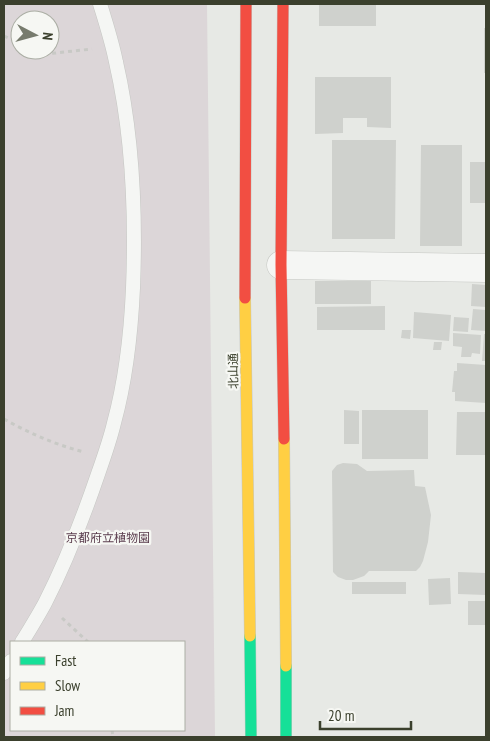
<svg xmlns="http://www.w3.org/2000/svg" width="490" height="741" viewBox="0 0 490 741" font-family="'PT Sans Narrow','Noto Sans JP',sans-serif">
	<rect width="100%" height="100%" fill="#e7e9e5"/>
	<!-- green -->
	<path fill="#dcd6d8" fill-rule="evenodd" d="M4,4H207L215,737H4ZM20,20H50V50H20ZM11,642H184V730H11Z"/>
	<!-- building -->
	<path fill="#cfd1cd" d="M319,4H376V26H319Z
		M484,28H486V73H484Z
		M315,77H391V128L367,127V118H343V133L315,134Z
		M332,140H396L395,239H332Z
		M421,145H462V246H420Z
		M470,162H486V203H470Z
		M315,281H371V304H315Z
		M472,284L486,285V307L471,306Z
		M385,306V330H317V307Z
		M473,309L486,310V331L471,330Z
		M414,312L451,315L449,341L413,338Z
		M454,317L469,318L468,332L453,331Z
		M402,330H411L410,339L401,338Z
		M453,333L481,335L480,354L472,353L471,357H461L462,347L453,346Z
		M484,334H486V361H482Z
		M434,342H442L441,350H433Z
		M457,363L486,365V403L455,401V392H452L454,371H457Z
		M344,410L359,411V444H344Z
		M362,410H428V459H362Z
		M457,412H486V455H456Z
		M343,463L357,464L367,471L414,470L415,486L425,487L431,515L428,542L423,561L420,567L416,571H369L364,576L353,580H346L338,577L333,572L332,471L337,465Z
		M458,572L486,573V595L458,594Z
		M450,578L451,604L429,605L428,579Z
		M352,582H406V594H352Z
		M468,601H486V625H468Z"/>
	<g fill="none" stroke-linecap="round" stroke-linejoin="round">
		<defs>
			<path id="lane" d="M22,642C30,629 38,616 45,603C66,562 83,518 98,474C104,457 110,440 114,423C126,379 131,333 133,288C136,212 133,136 116,62C112,42 106,23 100,4
				M4,673L11,661"/>
			<path id="street" d="M281,265L486,268"/>
			<path id="fast" d="M250,636L251,737
				M286,666V737"/>
			<path id="slow" d="M245,298L250,636
				M284,439L286,666"/>
			<path id="jam" d="M283,4L281,265L284,439
				M245,298L246,4"/>
		</defs>
		<!-- lane casing -->
		<use href="#lane" stroke="#c5c7c3" stroke-width="15"/>
		<!-- street casing -->
		<use href="#street" stroke="#c5c7c3" stroke-width="29"/>
		<!-- fast casing -->
		<use href="#fast" stroke="#c5c7c3" stroke-width="12"/>
		<!-- slow casing -->
		<use href="#slow" stroke="#c5c7c3" stroke-width="12"/>
		<!-- jam casing -->
		<use href="#jam" stroke="#c5c7c3" stroke-width="12"/>
		<!-- path -->
		<path stroke="#c8c9c5" stroke-width="3" stroke-dasharray="4 4" stroke-linecap="butt" d="M4,36L20,43
			M37,50L46,54L92,49
			M4,419C29,433 56,445 84,452
			M62,618L88,642
			M112,730L113,737"/>
		<!-- lane -->
		<use href="#lane" stroke="#f5f6f4" stroke-width="14"/>
		<!-- street -->
		<use href="#street" stroke="#f5f6f4" stroke-width="28"/>
		<!-- fast -->
		<use href="#fast" stroke="#16e098" stroke-width="11"/>
		<!-- slow -->
		<use href="#slow" stroke="#ffcf43" stroke-width="11"/>
		<!-- jam -->
		<use href="#jam" stroke="#f24e42" stroke-width="11"/>
	</g>
	<g text-anchor="middle" dominant-baseline="central" stroke-width="4.5" stroke-linejoin="round" paint-order="stroke">
		<!-- street labels -->
		<g font-size="12" fill="#3b402d" stroke="#f6f7f3">
			<text transform="translate(233 371) rotate(-91)">北山通</text>
		</g>
		<!-- park labels -->
		<g font-size="12" fill="#5a3c4d" stroke="#f6f7f3">
			<text x="108" y="537">京都府立植物園</text>
		</g>
	</g>
	<!-- border -->
	<rect width="490" height="741" fill="none" stroke="#3b402d" stroke-width="10"/>
	<!-- legend -->
	<rect x="10" y="641" width="175" height="90" fill="#f6f7f3" stroke="#abaea4"/>
	<rect x="20" y="657" width="25" height="8" fill="#16e098" stroke="#abaea4"/>
	<text x="55" y="666" font-size="15" fill="#3b402d">Fast</text>
	<rect x="20" y="682" width="25" height="8" fill="#ffcf43" stroke="#abaea4"/>
	<text x="55" y="691" font-size="15" fill="#3b402d">Slow</text>
	<rect x="20" y="707" width="25" height="8" fill="#f24e42" stroke="#abaea4"/>
	<text x="55" y="716" font-size="15" fill="#3b402d">Jam</text>
	<!-- north arrow -->
	<g transform="translate(35 35) rotate(96)"><circle r="24" fill="#f6f7f3" stroke="#abaea4"/>
	<path d="M0-4L9 19L0 12L-9 19Z" fill="#777b6d"/>
	<text y="-8" font-size="14" font-weight="bold" text-anchor="middle" fill="#3b402d">N</text>
	</g>
	<!-- scale -->
	<path d="M320 721v8h91v-8" fill="none" stroke="#3b402d" stroke-width="2.5"/>
	<text x="328" y="721" font-size="15" fill="#3b402d" stroke="#f6f7f3" stroke-width="4" paint-order="stroke">20 m</text>
</svg>
